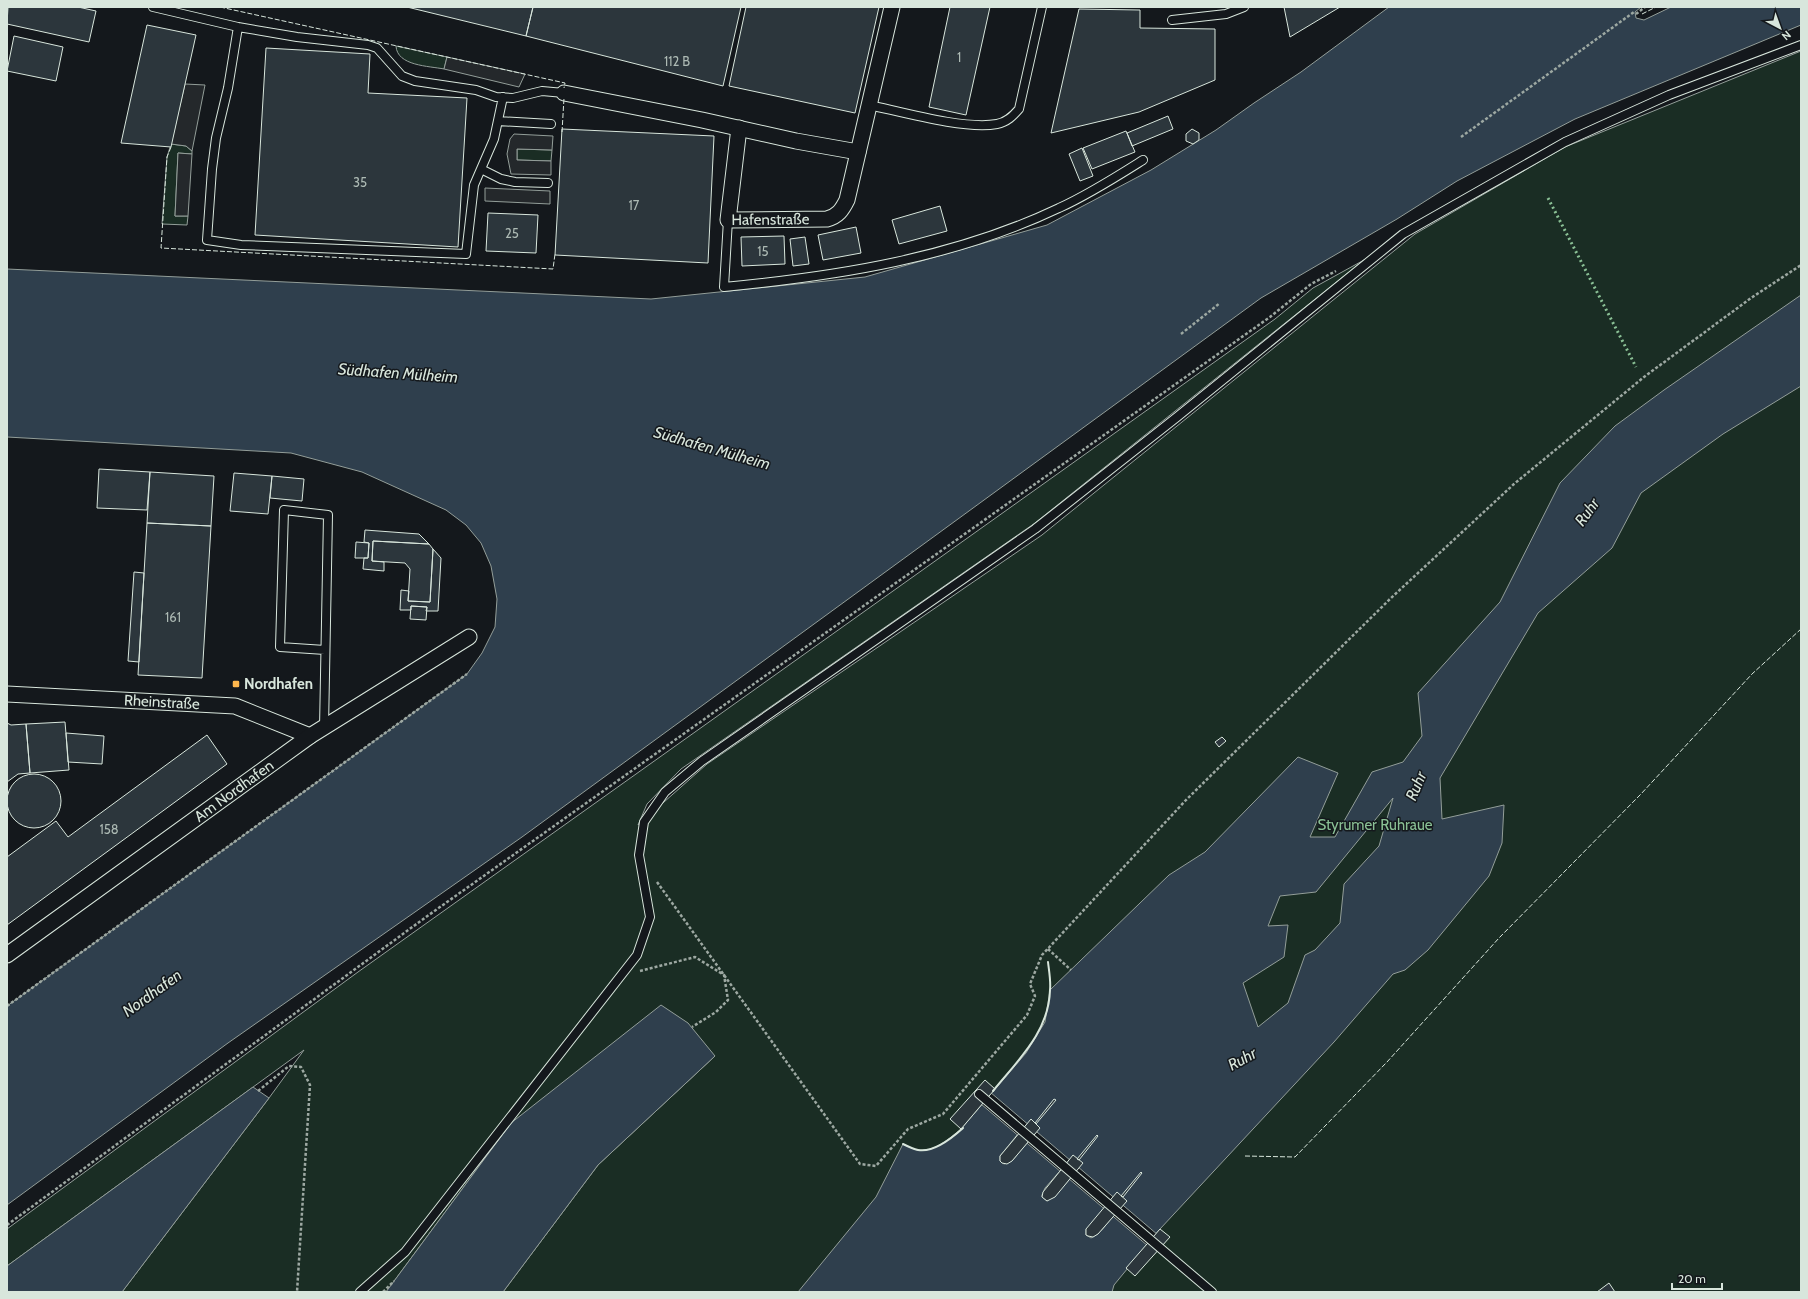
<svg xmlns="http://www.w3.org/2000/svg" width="1808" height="1299" viewBox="0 0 1808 1299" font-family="Cabin,sans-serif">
	<rect width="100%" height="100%" fill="#14181c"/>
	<!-- green -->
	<path fill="#1a2d24" stroke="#939e99" d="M396,46L447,57L444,69C429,66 397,66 396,46Z
		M1801,51V1292H503L598,1165L715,1056L511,1123L386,1292H122L269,1098L304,1050L7,1266V1229L358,972L1275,319L1313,288L1364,260L1035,523L681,769L647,804L638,825L707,764L1042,535L1415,234L1565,147Z
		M171,144L186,146L192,151V154L178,153L175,216H188L187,225L162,224L167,157Z
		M517,149L552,150L551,161L517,160Z"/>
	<!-- parking -->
	<path fill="#24282b" stroke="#939e99" d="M447,57L525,74L519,87L444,69Z
		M185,84L205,85L192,151L186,146L171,144Z
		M514,134L553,136L552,150L517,149V160L551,161V175L511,174L507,154L510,139Z
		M178,153L192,154L188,216H175Z
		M485,188L550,191V204L485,201Z"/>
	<!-- water -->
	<path fill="#2f3f4d" stroke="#939e99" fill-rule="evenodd" d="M1389,7H1641L1635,12L1636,18L1644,20L1671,7H1801V25L1575,119L1457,181L1397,219L1261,298L522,837L228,1043L7,1205V1006L467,674L482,653L495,627L497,599L491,566L481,543L466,525L446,510L362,472L291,453L7,437V269L651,299L865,277L1047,225L1151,170L1216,130L1254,103L1301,72Z
		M1801,295V386L1723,434L1641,493L1612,548L1538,613L1440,778L1442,819L1504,805L1502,843L1489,876L1428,950L1405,970L1393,974L1334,1042L1160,1229L1114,1285L1112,1292H798L876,1197L903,1144C907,1146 913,1149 917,1150C934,1153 950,1138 961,1129L1026,1053L1045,1022L1050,990L1169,875L1205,852L1298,757L1338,773L1310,837H1335L1372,772L1403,762L1422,736L1418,693L1500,602L1560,483L1615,426L1664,390ZM1393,798L1379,846L1344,884L1340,923L1315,950L1305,955L1288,1003L1258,1027L1243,983L1284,957L1288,925L1268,926L1280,896L1316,892ZM1017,1135L1027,1143L1012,1161L1004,1164L1000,1161V1156ZM1059,1172L1069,1180L1054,1196L1047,1201L1042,1197V1195L1045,1188ZM1112,1217C1106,1225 1100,1234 1091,1238L1086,1235V1229Z
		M661,1005L688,1023L715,1056L598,1165L503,1292H386L511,1123Z
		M253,1087L269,1098L122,1292H7V1266Z"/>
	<!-- pier -->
	<path fill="#14181c" stroke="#939e99" d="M990,1092L1158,1235L1148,1246L981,1104Z"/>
	<!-- building -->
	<path fill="#2c363c" stroke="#d8e6dc" d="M8,7H78L96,11L89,42L7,24Z
		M407,7H533L526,36Z
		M533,7H741L723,86L526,36Z
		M746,7H879L855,113L729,86Z
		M950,7H990L966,115L929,107Z
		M1284,7H1340L1290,37Z
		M1079,9L1140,10V28L1215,29V80L1139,112L1051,133Z
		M147,25L196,35L171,147L121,143Z
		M14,36L63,47L56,81L7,71Z
		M266,48L370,54L368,93L467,98L458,247L255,235Z
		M1168,116L1173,129L1132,146L1127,133Z
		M562,129L714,136L708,263L555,255Z
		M1192,129L1199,133V140L1193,144L1186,141V134Z
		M1126,131L1135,152L1092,169L1083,148Z
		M1082,148L1093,176L1080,181L1069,154Z
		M940,206L947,231L899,244L892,220Z
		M488,213L538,215L536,253L486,251Z
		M856,227L861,253L823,260L818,235Z
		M784,236L785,264L742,266L741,237Z
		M805,237L809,264L793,266L790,239Z
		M99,469L150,472L147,510L97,508Z
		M150,472L214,476L211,526L147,523Z
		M234,473L272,476L268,514L230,511Z
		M272,476L304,479L302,501L270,498Z
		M147,523L211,526L202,678L138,675Z
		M365,530L419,534L429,544L373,541L372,561L384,562V571L363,569L364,558H368L369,543L364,542Z
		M373,541L429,544L433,549L430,602L408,601L410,569L405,563L372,561Z
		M356,542L369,543L368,558H355Z
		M433,549L441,558L438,611H426L427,607L411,606V610H400L401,590L409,591L408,601L430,602Z
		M134,572L144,573L139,662L128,661Z
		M411,606L427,607L426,620L410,619Z
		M65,722L69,770L30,773L26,724Z
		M7,723L11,725L26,724L30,773L18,774L7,782Z
		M66,733L104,736L102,764L68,762Z
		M207,735L227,764L7,925V857L56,821L68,837Z
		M1222,737L1226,741L1219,747L1215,742Z
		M7 801a27 27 0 1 1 54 0a27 27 0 1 1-54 0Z
		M985,1080L995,1089L961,1129L950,1119Z
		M1054,1099L1056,1100L1036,1124L1035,1123Z
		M1031,1119L1040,1128L1012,1161L1007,1164L1002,1163L1000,1161V1156Z
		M1097,1135L1098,1136L1079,1160L1077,1159Z
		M1073,1155L1083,1163L1055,1197L1047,1201L1042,1197L1043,1192Z
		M1141,1172L1142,1173L1123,1197L1121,1196Z
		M1117,1192L1127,1201L1098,1234L1093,1237L1088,1236L1086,1235V1229Z
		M1160,1229L1170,1237L1135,1276L1126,1268Z
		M1609,1283L1615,1292H1597Z"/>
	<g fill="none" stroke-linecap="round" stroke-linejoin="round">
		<defs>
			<path id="service" d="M153,7L238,27L297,37L368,45L377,48L402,76L415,81L476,90L496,97L513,98L542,91L564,93
				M1172,20L1226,14L1244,7
				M238,27L228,88L216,138L212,169L207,240L241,245L466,254L474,185L494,139L503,97
				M869,105C902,112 965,130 997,124C1007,122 1013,116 1019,109L1042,7
				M498,121L551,124
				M481,169L501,179L515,182L548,183
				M728,220L724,287C838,276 954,258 1059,208C1088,195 1116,177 1143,160
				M324,728L328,515L284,510L280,647L325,650
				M979,1094L1212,1292
				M360,1292L405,1252L637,955L650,917L639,855L644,822L665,792L702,761L1035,529L1177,417L1403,234L1565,142L1669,95L1801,45"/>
			<g id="minor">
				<path d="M564,93L702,120L796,141L858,152"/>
				<path id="s1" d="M739,128L728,220L827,219C838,216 842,210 847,200L892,7"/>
				<path id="s2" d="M7,694L235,706L310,736"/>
				<path id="s3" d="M7,955L310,736L469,637"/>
			</g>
		</defs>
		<!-- service casing -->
		<use href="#service" stroke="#d8e6dc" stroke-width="10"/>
		<!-- minor casing -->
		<use href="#minor" stroke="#d8e6dc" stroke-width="17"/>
		<!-- path -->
		<path stroke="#9da8a2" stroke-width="2.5" stroke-dasharray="3 2" stroke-linecap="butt" d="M1636,14L1645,7
			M1461,137L1634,12
			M1181,334L1220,303
			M657,882L860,1164L876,1166L908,1129L943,1114L1027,1015L1035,996L1030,984L1042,955L1186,800L1391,598L1514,484L1644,377L1751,298L1801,265
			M1048,949L1071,970
			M640,971L695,957L724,975L728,1000L716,1012L692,1027
			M7,1006L467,674
			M258,1091L289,1066L301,1067L310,1085L297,1292
			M7,1225L426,917L1270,317L1311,284L1336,271
			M383,1292L394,1281"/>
		<!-- service -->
		<use href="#service" stroke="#14181c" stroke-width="8"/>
		<!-- minor -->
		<use href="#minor" stroke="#14181c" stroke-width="15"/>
		<!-- hedge -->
		<path stroke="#8ac095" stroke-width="3" stroke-dasharray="2 3" stroke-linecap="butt" d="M1548,198L1636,367"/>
		<!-- fence -->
		<path stroke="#d8e6dc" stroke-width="1" stroke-dasharray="5 2" stroke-linecap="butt" d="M220,7L565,83L564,88
			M1642,14L1656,7
			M562,132L564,98
			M171,147L167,157L161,248L553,269L555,254
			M1245,1156L1295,1157L1387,1062L1499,938L1641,794L1752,674L1801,629"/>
		<!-- wall -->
		<path stroke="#d8e6dc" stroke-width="2" d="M993,1091C1018,1060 1049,1032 1050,990C1051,981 1049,971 1048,962
			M903,1144C907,1146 913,1149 918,1150C934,1153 952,1138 963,1128"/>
	</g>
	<!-- markers -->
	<rect fill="#ffb74d" stroke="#14181c" stroke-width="1.5" x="232" y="680" width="8" height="8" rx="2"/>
	<g text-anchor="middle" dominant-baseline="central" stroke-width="3" stroke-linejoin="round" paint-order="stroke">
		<!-- number labels -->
		<g font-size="13" fill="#adbab4">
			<text x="959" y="57">1</text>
			<text x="677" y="61">112 B</text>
			<text x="360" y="182">35</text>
			<text x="634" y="205">17</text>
			<text x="512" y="233">25</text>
			<text x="763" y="251">15</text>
			<text x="173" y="617">161</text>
			<text x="109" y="829">158</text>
		</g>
		<!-- street labels -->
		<g font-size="15" fill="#d8e6dc" stroke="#14181c">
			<text stroke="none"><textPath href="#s1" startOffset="135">Hafenstraße</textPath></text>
			<text stroke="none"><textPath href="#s2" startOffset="155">Rheinstraße</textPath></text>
			<text stroke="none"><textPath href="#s3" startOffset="280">Am Nordhafen</textPath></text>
		</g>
		<!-- poi labels -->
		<g font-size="15" font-weight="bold" fill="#d8e6dc" stroke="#14181c" text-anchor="start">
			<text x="244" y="684">Nordhafen</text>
		</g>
		<!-- park labels -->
		<g font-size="15" fill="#8ac095" stroke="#14181c">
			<text x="1375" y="825">Styrumer Ruhraue</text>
		</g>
		<!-- water labels -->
		<g font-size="16" font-style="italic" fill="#d8e6dc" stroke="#14181c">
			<text transform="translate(398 373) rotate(4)">Südhafen Mülheim</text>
			<text transform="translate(712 448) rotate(16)">Südhafen Mülheim</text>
			<text transform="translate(1587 512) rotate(-54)">Ruhr</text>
			<text transform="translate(1416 786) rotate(-67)">Ruhr</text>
			<text transform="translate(152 993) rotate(-36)">Nordhafen</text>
			<text transform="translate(1242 1059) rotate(-29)">Ruhr</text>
		</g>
	</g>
	<!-- border -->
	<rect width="1808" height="1299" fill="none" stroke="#d8e6dc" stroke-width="16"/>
	<!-- north arrow -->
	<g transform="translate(1780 28) rotate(139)" stroke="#14181c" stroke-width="3" paint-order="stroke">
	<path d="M0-3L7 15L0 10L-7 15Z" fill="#d8e6dc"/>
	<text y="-6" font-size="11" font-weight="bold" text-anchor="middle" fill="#d8e6dc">N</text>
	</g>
	<!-- scale -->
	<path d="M1672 1283v6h50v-6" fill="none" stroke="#d8e6dc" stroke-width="2"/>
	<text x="1678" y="1283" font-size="12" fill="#d8e6dc" stroke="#14181c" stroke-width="3" paint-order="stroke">20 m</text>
</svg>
